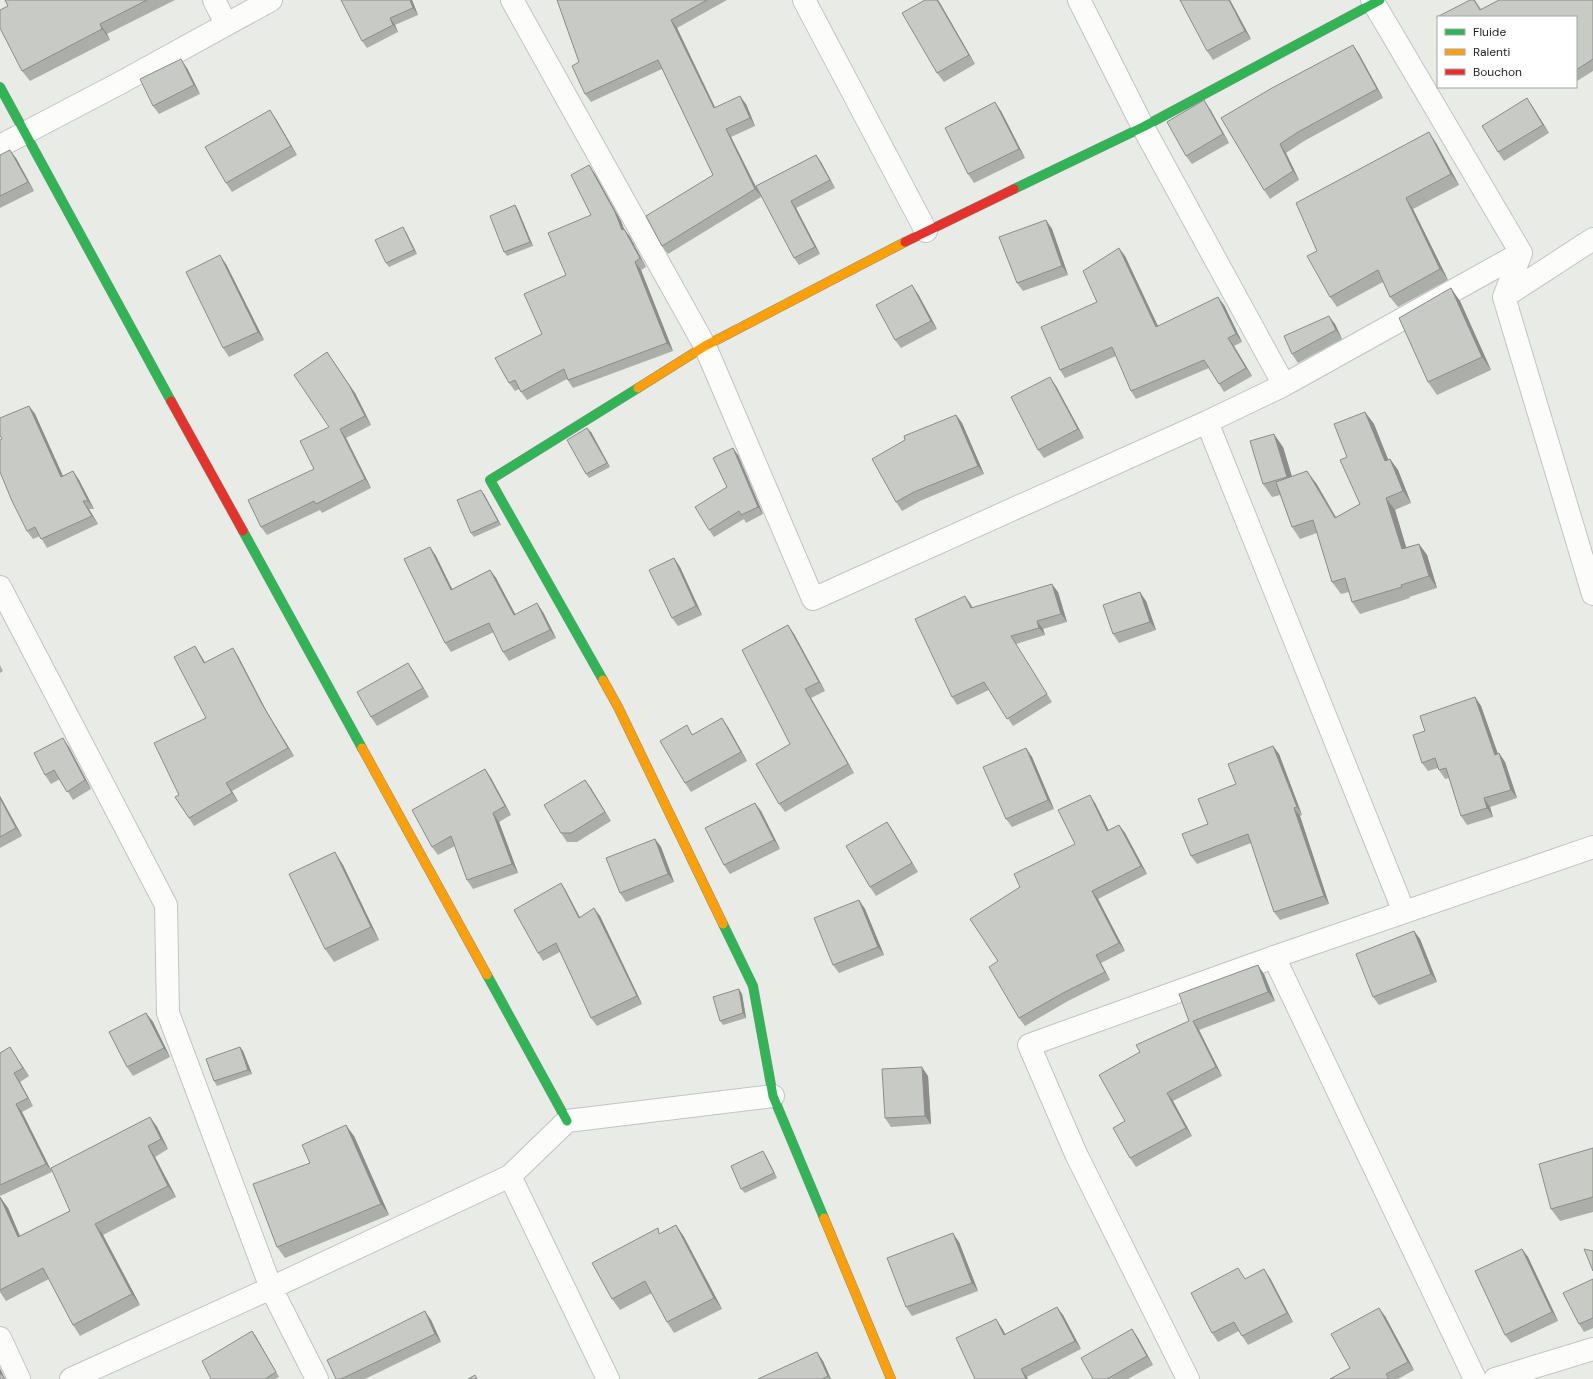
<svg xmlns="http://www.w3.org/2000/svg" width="1593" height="1379" viewBox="0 0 1593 1379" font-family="'DM Sans',sans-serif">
	<rect width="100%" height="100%" fill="#e8ebe6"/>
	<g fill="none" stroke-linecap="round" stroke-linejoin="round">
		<defs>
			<path id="street" d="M214,0L226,24
				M512,0L705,346L813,599L1207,422
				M804,0L926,231
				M1079,0L1143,127L1284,385L1207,422L1404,912
				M1372,0L1521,253L1504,297L1593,594
				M0,146L120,83L271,0
				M1504,297L1593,239
				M1284,385L1521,253
				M0,587L166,905L168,1013L271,1288L317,1379
				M1274,957L1475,1379
				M0,1338L19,1379
				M71,1379L271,1288L510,1176
				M608,1379L510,1176L567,1121L773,1096
				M1188,1379L1076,1154L1029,1045L1274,957L1593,847
				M1495,1379L1593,1349"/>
			<path id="fast" d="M0,87L171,401
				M1014,189L1143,127L1380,0
				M243,531L362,748
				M603,680L490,480L638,388
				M723,924L753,986L773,1096L824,1218
				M487,975L567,1121"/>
			<path id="slow" d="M638,388L705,346L905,242
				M603,680L618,707L723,924
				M362,748L487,975
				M824,1218L891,1379"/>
			<path id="jam" d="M905,242L1014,189
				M171,401L243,531"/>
		</defs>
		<!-- street casing -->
		<use href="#street" stroke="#c3c4c2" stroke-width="24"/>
		<!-- fast casing -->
		<use href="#fast" stroke="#7f9580" stroke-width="10"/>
		<!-- slow casing -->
		<use href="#slow" stroke="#7f9580" stroke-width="10"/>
		<!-- jam casing -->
		<use href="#jam" stroke="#7f9580" stroke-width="10"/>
		<!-- street -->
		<use href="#street" stroke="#fcfcfb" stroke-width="22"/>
		<!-- fast -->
		<use href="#fast" stroke="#30b455" stroke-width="9"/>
		<!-- slow -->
		<use href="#slow" stroke="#ff9f0a" stroke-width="9"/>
		<!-- jam -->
		<use href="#jam" stroke="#e5322d" stroke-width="9"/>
	</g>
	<!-- wall -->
	<path fill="#acaeaa" d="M5,0H175L107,34L110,40L30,81L22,71L8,6Z
		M412,0L418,15L395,25L398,32L367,48L362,41Z
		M557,0H727L677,28L715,107L746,104L755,126L731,137L761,197L668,254L662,246L713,175L662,69L591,102L585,94L579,62Z
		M925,0H938L975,64L944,82L937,73Z
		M1230,0L1251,39L1213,60L1207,51Z
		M1475,0L1481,9L1593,0V71L1577,81L1576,80V17H1437Z
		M1353,45L1359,54L1383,98L1304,141L1286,153L1299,180L1270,199L1264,190L1221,118Z
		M187,68L200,94L159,114L153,106Z
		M1527,98L1549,133L1504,161L1498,152Z
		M1210,109L1229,143L1192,164L1186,156Z
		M1001,111L1025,158L974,183L968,174Z
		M276,119L297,155L232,192L226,183Z
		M1436,143L1459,185L1413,209L1448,280L1398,307L1390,297L1383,282L1337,307L1330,297L1317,251Z
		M0,155L16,158L34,191L0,208Z
		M816,155L821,162L835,188L796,208L820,254L799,265L794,258L756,186Z
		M595,174L621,221L624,229L630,237L646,267L641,270L673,351L573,388L567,379L527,400L519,389L515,391L509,383L542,334L591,215Z
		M515,205L518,210L533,246L507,256L504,252Z
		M1046,220L1052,229L1068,275L1023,291L1017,283Z
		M406,232L417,254L389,267L386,263Z
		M1125,256L1158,326L1224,305L1242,342L1234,346L1252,376L1224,392L1209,368L1136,399L1131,391L1116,356L1065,378L1060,370L1097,302Z
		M226,264L264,340L229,357L223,348Z
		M918,294L937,329L901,348L895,340Z
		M1460,301L1491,370L1437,395L1428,382Z
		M1335,324L1342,339L1298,363L1292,354Z
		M1056,386L1084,438L1044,458L1038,450Z
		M355,393L371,425L346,438L371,488L322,513L320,510L267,535L261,527L314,469Z
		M29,406L35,414L63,476L73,471L79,480L94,509H89L98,524L47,548L40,536L33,539L27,531L2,439Z
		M1365,412L1374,424L1388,459H1390L1398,470L1411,503L1395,510L1406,547L1419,544L1427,555L1437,588L1409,597L1410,598L1360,614L1352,602L1349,592L1341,594L1332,582L1317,533L1300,539L1292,527L1280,495L1272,497L1263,484L1283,447L1292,477L1316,483L1336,517L1360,504L1347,457Z
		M956,415L962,423L984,474L920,501L902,511L896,502Z
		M591,432L610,467L589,478L586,474Z
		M738,455L763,514L746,523L744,519L714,537L709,530L727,487Z
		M484,494L501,525L474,537L471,533Z
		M430,547L436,556L452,589L490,570L496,578L515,614L543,612L556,638L509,661L503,652L494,632L451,652L445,643Z
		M674,558L680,567L702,615L678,626L672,618Z
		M1058,592L1067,622L1043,629L1045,635L1016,644L1052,702L1013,726L989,690L957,705L952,697L970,603L973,608Z
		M1146,601L1156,630L1119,643L1113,634Z
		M788,625L794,634L825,691L811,698L854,773L785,812L779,804L790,744Z
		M200,654L205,662L238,656L267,712L294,756L232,791L238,801L194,826L189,818L179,795L206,718Z
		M408,663L414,672L429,697L377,726L371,717Z
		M0,665L3,671L0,673Z
		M1475,697L1481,706L1498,754L1499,753L1505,762L1517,798L1490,807L1493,817L1467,825L1461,816L1449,778L1445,779L1439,770L1438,768L1428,771L1422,763L1425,731Z
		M728,727L747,761L691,792L685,783L693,734Z
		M1273,746L1279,754L1302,815L1300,816L1329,904L1280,920L1274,912L1251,843L1197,864L1191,856L1208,824Z
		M69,747L91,789L73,800L60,779L51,784L45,775Z
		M1026,748L1032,757L1054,809L1012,827L1006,819Z
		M485,769L491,778L511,815L499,822L518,873L473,889L467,880L455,846L438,855L432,847Z
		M585,780L611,821L577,842H567L561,833Z
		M0,796L22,836L0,848Z
		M1095,803L1109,831L1119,825L1125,833L1147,874L1098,899L1125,951L1101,963L1110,980L1068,1001L1025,1026L1019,1018L998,961L1075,844Z
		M761,811L780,849L730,874L724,865Z
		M887,822L893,831L918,872L876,896L870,887Z
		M655,839L661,847L674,882L626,902L620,893Z
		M343,865L379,940L334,962L325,949Z
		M561,883L566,891L580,917L600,916L642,1004L597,1026L591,1018L560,952L543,961L538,953Z
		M859,900L865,909L884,955L839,973L833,965Z
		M1414,931L1420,939L1437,982L1379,1005L1373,997Z
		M1264,974L1275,1001L1199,1030L1222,1076L1173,1101L1192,1136L1136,1167L1130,1158L1125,1121L1140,1052Z
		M739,989L742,994L746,1018L723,1025L720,1021Z
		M146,1013L153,1022L170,1057L133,1076L127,1067Z
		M10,1047L29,1076L20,1082L33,1106L22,1112L52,1172L0,1196V1053Z
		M240,1047L243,1051L252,1074L217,1086L214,1081Z
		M928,1076L931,1124L891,1127L885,1118Z
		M150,1117L157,1127L168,1149L155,1157L176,1197L103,1235L140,1305L80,1336L73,1325L49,1279L6,1301L0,1292V1197L8,1208L20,1236L70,1211Z
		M354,1136L389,1215L285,1258L277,1247L310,1163Z
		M1593,1148V1212L1560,1221L1551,1209Z
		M766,1156L777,1178L745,1193L741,1189Z
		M676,1225L684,1237L722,1309L674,1333L667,1322L652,1293L620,1310L612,1299L661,1233Z
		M959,1242L978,1291L912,1316L906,1307Z
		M1522,1249L1528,1257L1558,1321L1511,1343L1505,1335Z
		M1270,1278L1293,1322L1248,1345L1239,1331L1218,1342L1212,1333L1246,1279Z
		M1593,1279V1328L1584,1332L1579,1324Z
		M1063,1315L1081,1349L1027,1377L975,1379L1002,1328L1005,1334Z
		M1385,1316L1414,1370L1398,1379H1330L1350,1368Z
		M431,1320L441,1342L365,1379H336Z
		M1132,1329L1138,1338L1153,1365L1128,1379H1093Z
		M255,1335L279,1377L275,1379H211Z
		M823,1361L831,1379H758Z"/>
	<!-- shaded-wall -->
	<path fill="#8c8d8b" d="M410,0H412L418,15L413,8Z
		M937,0H938L940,3L975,64L969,55Z
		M1229,0H1230L1251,39L1245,31Z
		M390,18L395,25L398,32L393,25Z
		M671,20L677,28L719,116L714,108Z
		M100,24L107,34L110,40L102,29Z
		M1353,45L1359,54L1383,98L1377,89Z
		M181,59L187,68L200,94L194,85Z
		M740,96L746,104L755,126L750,118Z
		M1527,98L1533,107L1549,133L1543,125Z
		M1204,100L1210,109L1229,143L1223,134Z
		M995,102L1001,111L1025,158L1019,149Z
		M270,110L276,119L297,155L291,146Z
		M726,129L731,137L761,197L755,189Z
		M1429,132L1436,143L1459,185L1451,174Z
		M1280,144L1286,153L1299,180L1293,171Z
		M10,150L16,158L34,191L28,182Z
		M816,155L821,162L835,188L830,180Z
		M589,165L595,174L621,221L624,229L630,237L646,267L622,230Z
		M1406,198L1413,209L1448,280L1440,269Z
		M791,201L796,208L820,254L815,247Z
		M515,205L518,210L533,246L530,242Z
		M1046,220L1052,229L1068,275L1062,266Z
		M403,227L406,232L417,254L414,250Z
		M1119,248L1125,256L1162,335L1156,327Z
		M220,255L226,264L264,340L258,332Z
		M635,262L641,270L673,351L667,343Z
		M912,285L918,294L937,329L931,321Z
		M1451,288L1460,301L1491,370L1482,357Z
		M1218,297L1224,305L1242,342L1236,334Z
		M1329,316L1335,324L1342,339L1336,330Z
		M1228,338L1234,346L1252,376L1246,368Z
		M327,352L355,393L371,425L365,416Z
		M1050,377L1056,386L1084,438L1078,429Z
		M29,406L35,414L67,485L61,477Z
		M1365,412L1374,424L1393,472L1385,461Z
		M956,415L962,423L984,474L978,466Z
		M587,428L591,432L610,467L607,463Z
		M340,429L346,438L371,488L365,479Z
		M1274,434L1283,447L1296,490L1287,477Z
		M733,448L738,455L763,514L758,507Z
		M1390,459L1398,470L1411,503L1403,491Z
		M73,471L79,480L94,509L88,501Z
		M1307,471L1316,483L1343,530L1335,518Z
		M481,490L484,494L501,525L498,521Z
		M1386,498L1395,510L1410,560L1402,549Z
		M83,501L89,509L98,524L92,516Z
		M1419,544L1427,555L1437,588L1429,576Z
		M430,547L436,556L457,599L451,590Z
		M674,558L680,567L702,615L696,606Z
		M490,570L496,578L520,623L514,615Z
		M1052,584L1058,592L1067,622L1061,614Z
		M1140,592L1146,601L1156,630L1150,622Z
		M965,596L970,603L976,616L971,608Z
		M537,603L543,612L556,638L550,630Z
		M1037,621L1043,629L1045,635L1039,628Z
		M788,625L794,634L825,691L819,682Z
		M195,646L200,654L209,671L204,663Z
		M233,648L238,656L267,712L294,756L288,748L262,704Z
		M408,663L414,672L429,697L423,688Z
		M805,689L811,698L854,773L848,764Z
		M1475,697L1481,706L1501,763L1495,755Z
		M722,718L728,727L747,761L741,752Z
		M63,738L69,747L91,789L85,780Z
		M1273,746L1279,754L1302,815L1297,807Z
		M1026,748L1032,757L1054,809L1048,800Z
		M1499,753L1505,762L1517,798L1511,790Z
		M485,769L491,778L511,815L505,806Z
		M585,780L591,788L611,821L605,812Z
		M226,783L232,791L238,801L232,793Z
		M1090,795L1095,803L1113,839L1107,831Z
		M0,796L22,836L16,828L0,798Z
		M1484,798L1490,807L1493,817L1487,808Z
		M755,803L761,811L780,849L774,840Z
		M1294,808L1300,816L1329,904L1324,896Z
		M493,813L499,822L518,873L512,864Z
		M887,822L893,831L918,872L912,863Z
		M1119,825L1125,833L1147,874L1141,866Z
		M655,839L661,847L674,882L668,874Z
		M335,852L343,865L379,940L371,927Z
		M561,883L566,891L584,926L579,918Z
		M1092,891L1098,899L1125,951L1119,943Z
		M859,900L865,909L884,955L878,947Z
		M594,908L600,916L642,1004L637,996Z
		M1414,931L1420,939L1437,982L1431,974Z
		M1096,955L1101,963L1110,980L1105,972Z
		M1258,965L1264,974L1275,1001L1268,992Z
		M739,989L742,994L746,1018L743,1013Z
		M146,1013L153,1022L170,1057L164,1048Z
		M1193,1021L1199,1030L1222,1076L1216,1067Z
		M10,1047L15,1055L29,1076L23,1068Z
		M240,1047L243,1051L252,1074L248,1070Z
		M922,1067L928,1076L931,1124L925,1116Z
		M14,1073L20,1082L33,1106L28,1098Z
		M1167,1093L1173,1101L1192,1136L1186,1128Z
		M16,1104L22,1112L52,1172L46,1164Z
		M150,1117L157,1127L168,1149L161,1139Z
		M346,1125L354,1136L389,1215L381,1204Z
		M148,1146L155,1157L176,1197L168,1186Z
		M763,1151L766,1156L777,1178L774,1173Z
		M0,1197L8,1208L25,1248L18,1237Z
		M95,1224L103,1235L140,1305L132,1294Z
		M676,1225L684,1237L722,1309L714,1298Z
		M953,1233L959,1242L978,1291L972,1283Z
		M1522,1249L1528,1257L1558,1321L1552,1312Z
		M1264,1269L1270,1278L1293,1322L1287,1313Z
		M1057,1307L1063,1315L1081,1349L1075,1341Z
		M1379,1308L1385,1316L1414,1370L1408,1362Z
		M425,1311L431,1320L441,1342L435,1334Z
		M996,1319L1002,1328L1010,1343L1004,1335Z
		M1132,1329L1138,1338L1153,1365L1147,1356Z
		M252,1331L255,1335L279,1377L276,1372Z
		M817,1352L823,1361L831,1379H830L828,1376Z
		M0,1368L5,1379H4L0,1373Z
		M1021,1369L1027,1377L1028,1379H1026Z"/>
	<!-- building -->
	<path fill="#c8cac6" stroke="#8c8d8b" d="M5,0H147L100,24L102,29L22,71L0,28V10L8,6Z
		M341,0H410L413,8L390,18L393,25L362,41Z
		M557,0H707L671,20L714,108L740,96L750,118L726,129L755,189L662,246L646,216L713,175L658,60L585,94L572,66L579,62Z
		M925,0H937L969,55L937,73L902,13Z
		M1180,0H1229L1245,31L1207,51Z
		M1470,0H1474L1480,10L1499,0H1593V59L1576,70V17H1438V20L1437,17Z
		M1353,45L1377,89L1298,132L1280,144L1293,171L1264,190L1221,118L1272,88Z
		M181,59L194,85L153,106L140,79Z
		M1527,98L1543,125L1498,152L1482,126Z
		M1204,100L1223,134L1186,156L1167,122Z
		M995,102L1019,149L968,174L945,128Z
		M270,110L291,146L226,183L205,147Z
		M1429,132L1451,174L1406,198L1440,269L1390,297L1378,270L1330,297L1307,256L1317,251L1296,203Z
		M10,150L28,182L0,196V155Z
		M816,155L830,180L791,201L815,247L794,258L756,186Z
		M589,165L615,212L622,230L624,229L640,258L635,262L667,343L568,380L564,369L521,392L515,380L509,383L495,358L542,334L524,294L566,275L548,233L591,215L571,175Z
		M515,205L530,242L504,252L490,216Z
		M1046,220L1062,266L1017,283L999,237Z
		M403,227L414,250L386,263L375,240Z
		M1119,248L1156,327L1218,297L1236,334L1228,338L1246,368L1219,384L1204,360L1131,391L1112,347L1060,370L1041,327L1097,302L1083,271Z
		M220,255L258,332L223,348L186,272Z
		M912,285L931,321L895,340L876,305Z
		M1451,288L1482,357L1428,382L1399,318Z
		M1329,316L1336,330L1292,354L1284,336Z
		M327,352L349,385L365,416L340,429L365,479L316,504L314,501L261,527L248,500L314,469L300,441L329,427L294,375Z
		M1050,377L1078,429L1038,450L1011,397Z
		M29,406L61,477L73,471L88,501H83L92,516L41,539L35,527L27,531L12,501L0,472V440L2,439L0,435V418Z
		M1365,412L1385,461L1390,459L1403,491L1386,498L1402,549L1419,544L1429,576L1401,585L1402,587L1352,602L1345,578L1332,582L1313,520L1292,527L1276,482L1307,471L1335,518L1360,504L1340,460L1347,457L1334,424Z
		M956,415L978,466L914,492L896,502L872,459L905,440L904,436Z
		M587,428L607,463L586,474L567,440Z
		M1274,434L1287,477L1263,484L1250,441Z
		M733,448L758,507L741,515L739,511L709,530L695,507L727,487L713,458Z
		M481,490L498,521L471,533L457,500Z
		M430,547L451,590L490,570L514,615L537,603L550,630L503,652L489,623L445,643L404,559Z
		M674,558L696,606L672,618L649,570Z
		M1052,584L1061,614L1037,621L1039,628L1011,636L1047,694L1007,719L984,682L952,697L915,619L965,596L971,608Z
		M1140,592L1150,622L1113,634L1103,605Z
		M788,625L819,682L805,689L848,764L779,804L756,764L790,744L742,650Z
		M195,646L204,663L233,648L262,704L288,748L226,783L232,793L189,818L175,797L179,795L154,743L206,718L174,657Z
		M408,663L423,688L371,717L357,692Z
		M1475,697L1495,755L1499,753L1511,790L1484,798L1487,808L1461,816L1446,768L1439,770L1435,758L1422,763L1413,735L1425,731L1420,716Z
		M722,718L741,752L685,783L660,741L687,725L692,735Z
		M63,738L85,780L67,792L54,770L45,775L34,753Z
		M1273,746L1297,807L1294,808L1324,896L1274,912L1248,834L1191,856L1182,834L1208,824L1198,799L1236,784L1228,764Z
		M1026,748L1048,800L1006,819L983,767Z
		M485,769L505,806L493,813L512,864L467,880L451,836L432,847L412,810Z
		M585,780L605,812L571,833H561L544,805Z
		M1090,795L1107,831L1119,825L1141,866L1092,891L1119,943L1096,955L1105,972L1063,993L1019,1018L989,967L998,961L970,919L1020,887L1014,874L1075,844L1058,810Z
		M0,798L16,828L0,837Z
		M755,803L774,840L724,865L705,828Z
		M887,822L912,863L870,887L846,846Z
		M655,839L668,874L620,893L606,858Z
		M335,852L371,927L325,949L289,874Z
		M561,883L579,918L594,908L637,996L591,1018L556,943L538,953L514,910Z
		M859,900L878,947L833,965L814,918Z
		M1414,931L1431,974L1373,997L1356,954Z
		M1258,965L1268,992L1193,1021L1216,1067L1167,1093L1186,1128L1130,1158L1113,1128L1125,1121L1099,1075L1140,1052L1136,1045L1189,1021L1179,994Z
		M739,989L743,1013L720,1021L713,997Z
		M146,1013L164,1048L127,1067L109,1032Z
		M10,1047L23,1068L14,1073L28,1098L16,1104L46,1164L0,1185V1053Z
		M240,1047L248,1070L214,1081L206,1059Z
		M922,1067L925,1116L885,1118L882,1069Z
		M150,1117L161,1139L148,1146L168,1186L95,1224L132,1294L73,1325L43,1268L0,1290V1197L18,1237L70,1211L51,1168Z
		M346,1125L381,1204L277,1247L253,1184L310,1163L302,1145Z
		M1593,1148V1197L1551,1209L1539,1164Z
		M763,1151L774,1173L741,1189L731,1166Z
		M676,1225L714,1298L667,1322L645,1281L612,1299L592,1263L658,1228L659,1234Z
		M953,1233L972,1283L906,1307L887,1258Z
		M1522,1249L1552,1312L1505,1335L1475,1271Z
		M1584,1249L1593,1251V1271Z
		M1238,1268L1245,1279L1264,1269L1287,1313L1242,1336L1234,1322L1212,1333L1191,1293Z
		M1593,1279V1318L1579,1324L1563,1293Z
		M1057,1307L1075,1341L1021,1369L1026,1379H975L956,1338L996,1319L1004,1335Z
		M1379,1308L1408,1362L1386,1374L1389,1379H1330L1350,1368L1331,1334Z
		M425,1311L435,1334L341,1379H336L327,1360Z
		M1132,1329L1147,1356L1107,1379H1093L1081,1358Z
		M252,1331L276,1372L265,1379H211L202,1361Z
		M817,1352L828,1376L822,1379H758Z
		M0,1373L1,1374L5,1379H0Z
		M475,1375L477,1379H468Z"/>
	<!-- legend -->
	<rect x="1437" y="16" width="140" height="72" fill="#ffffff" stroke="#a5a5a5"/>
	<rect x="1445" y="29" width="20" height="6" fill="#30b455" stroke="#a5a5a5"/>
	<text x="1473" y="36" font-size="12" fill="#1d1d1d">Fluide</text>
	<rect x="1445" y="49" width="20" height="6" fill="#ff9f0a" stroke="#a5a5a5"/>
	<text x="1473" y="56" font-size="12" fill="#1d1d1d">Ralenti</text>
	<rect x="1445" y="69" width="20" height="6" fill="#e5322d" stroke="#a5a5a5"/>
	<text x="1473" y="76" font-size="12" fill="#1d1d1d">Bouchon</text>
</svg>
